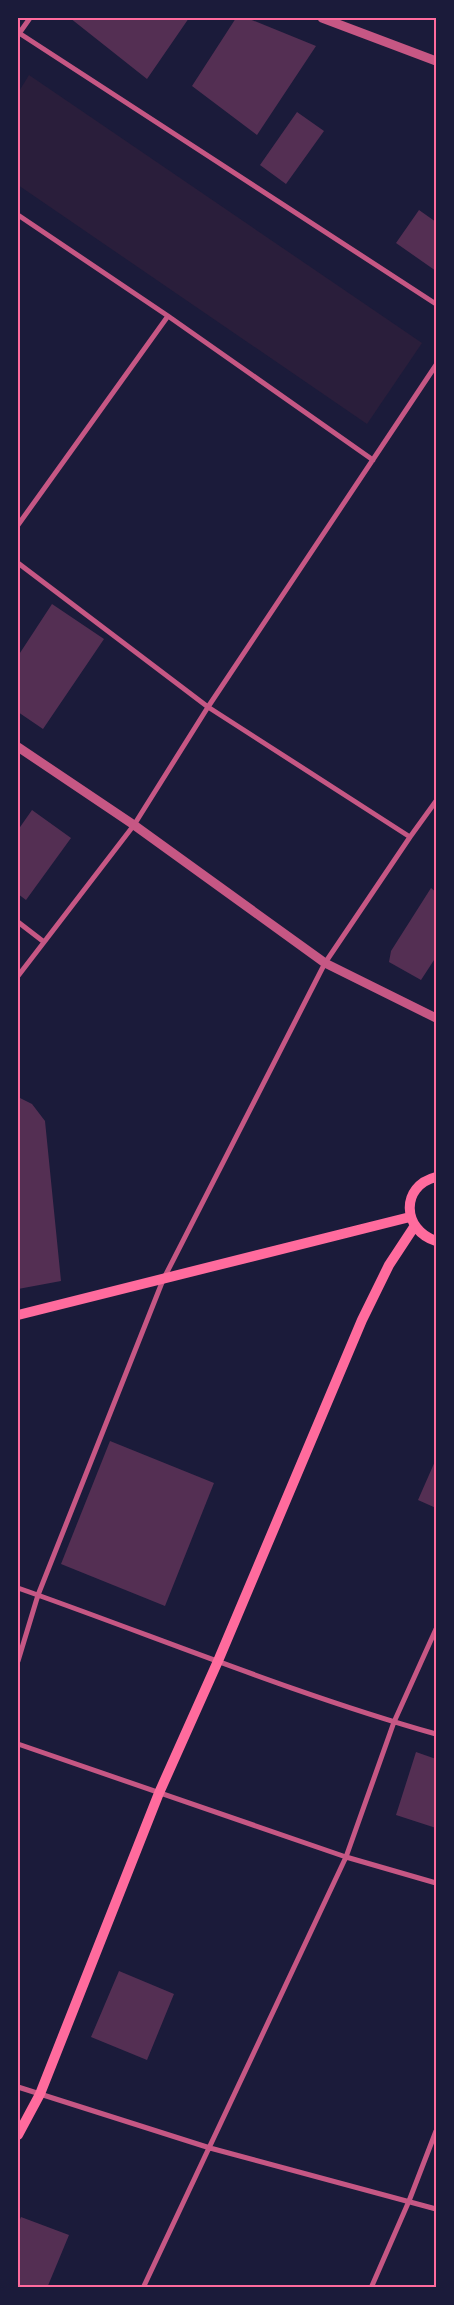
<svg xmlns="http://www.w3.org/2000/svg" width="454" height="2305" viewBox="0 0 454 2305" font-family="Merriweather,serif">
	<rect width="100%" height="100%" fill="#1b1b3a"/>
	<!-- green -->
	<path fill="#2a1e3b" d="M29,75L422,343L367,424L18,185V93Z"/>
	<!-- building -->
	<path fill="#542f53" d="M70,18H189L147,79Z
		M236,18H247L316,46L257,135L192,86Z
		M297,112L324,131L286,184L260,165Z
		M419,210L436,222V271L396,243Z
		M52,604L104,639L43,729L18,712V656Z
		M32,810L71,838L26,900L18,894V830Z
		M431,888L436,892V957L421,980L389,962L391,951Z
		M18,1097L32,1104L45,1121L61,1281L18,1289Z
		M110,1441L214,1483L165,1606L61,1564Z
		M436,1459V1508L418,1500Z
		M416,1752L436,1759V1828L396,1815Z
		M119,1971L174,1994L147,2060L91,2037Z
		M21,2217L69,2235L47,2288H18V2224Z"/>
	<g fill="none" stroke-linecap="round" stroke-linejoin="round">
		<!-- minor -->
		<path stroke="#c65784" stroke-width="5" d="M19,33L436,304
			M18,35L30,18
			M18,215L168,316L373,460
			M18,525L168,316
			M18,563L208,707L410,837
			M18,922L44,942
			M18,976L134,825L208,707L436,365
			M18,1588C157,1637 294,1694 436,1734
			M18,1661L38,1595L163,1280L325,963L410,837L436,801
			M18,1744L346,1857L436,1883
			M18,2087L210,2148L436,2209
			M143,2288L346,1857L394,1722L436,1629
			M371,2288L409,2201L436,2131"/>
		<!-- tertiary -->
		<path stroke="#c65784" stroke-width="9" d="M322,18L436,61
			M18,747L134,825L325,963L436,1018"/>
		<!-- secondary -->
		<path stroke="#ff6b9d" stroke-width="10" d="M436,1177C400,1186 402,1230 436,1241
			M18,1315L410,1217
			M18,2135L40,2094L159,1793L218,1661L362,1320L389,1265L414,1227"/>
	</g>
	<!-- border -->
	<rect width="454" height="2305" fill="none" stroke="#1b1b3a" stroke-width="38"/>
	<rect x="19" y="19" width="416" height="2267" fill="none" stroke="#ff6b9d" stroke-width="2"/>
</svg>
